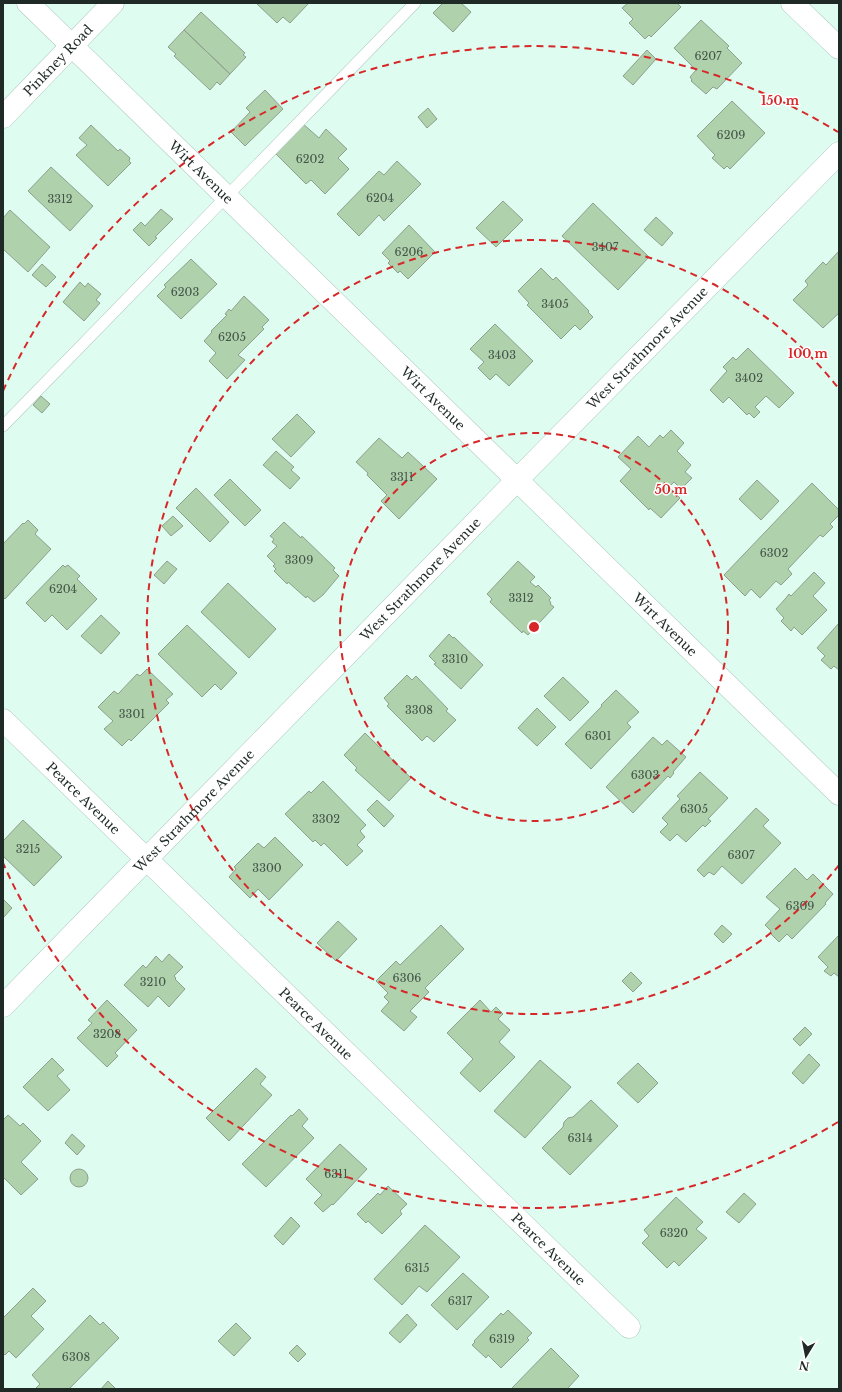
<svg xmlns="http://www.w3.org/2000/svg" width="842" height="1392" viewBox="0 0 842 1392" font-family="'Libre Baskerville',serif">
	<rect width="100%" height="100%" fill="#dffcf1"/>
	<!-- building -->
	<path fill="#afd1ac" stroke="#8e9f8d" d="M256,3H309L290,23L283,17L277,23Z
		M443,3H461L471,12L453,32L433,13Z
		M628,3H679L678,4L681,7L651,37L649,35L645,39L629,23L633,19L622,8Z
		M201,12L245,53L243,55L246,57L230,74L184,30Z
		M701,20L729,46L727,48L742,63L717,89L713,87L706,94L691,81L692,80L690,77L696,70L674,48Z
		M184,30L230,74L220,85L217,82L210,90L174,56L176,54L168,47Z
		M647,50L656,59L633,85L623,76Z
		M265,90L283,109L245,146L231,132L250,112L246,108Z
		M732,101L765,133L730,169L727,166L724,169L712,158L715,155L697,136Z
		M428,108L437,119L427,128L418,117Z
		M302,123L319,138L326,129L347,149L338,158L349,169L325,194L311,180L306,184L274,152Z
		M91,125L118,151L120,149L130,158L129,161L131,163L108,186L76,155L87,145L79,138Z
		M397,161L421,184L384,221L379,215L359,236L337,214L379,171L384,175Z
		M51,167L93,206L70,231L28,191Z
		M503,201L523,220L496,247L476,228Z
		M593,203L649,257L618,290L562,236Z
		M161,209L173,219L155,237L157,238L149,246L133,230L141,222L145,226Z
		M10,210L50,247L28,272L3,249V218Z
		M656,217L673,233L662,246L644,230Z
		M409,225L435,252L408,279L400,271L398,273L388,263L390,261L382,253Z
		M839,251V313L823,328L793,300L808,285L805,281L823,262L826,265Z
		M191,259L217,284L181,319L157,296L166,287L164,285Z
		M42,264L56,277L46,287L32,275Z
		M541,268L553,280L556,277L589,311L588,312L593,317L580,330L575,325L561,339L527,305L529,303L518,291Z
		M80,282L85,287L88,283L101,294L96,300L100,303L84,321L63,302Z
		M244,296L269,320L262,327L264,329L238,355L245,360L227,379L209,361L216,353L204,341L212,332L211,331L227,315L225,314L229,309L231,311Z
		M495,324L533,361L509,386L496,374L490,380L478,368L484,362L470,349Z
		M748,348L794,393L779,408L766,396L755,407L760,412L754,418L749,413L747,415L729,397L723,403L710,390L727,371L723,367L733,357L736,360Z
		M41,396L50,404L42,413L33,405Z
		M297,414L315,432L291,457L272,439Z
		M671,430L684,443L677,451L691,465L685,472L692,478L681,489L674,482L669,487L680,498L661,518L650,508L649,510L620,481L631,469L618,457L638,436L649,447L660,435L663,438Z
		M379,438L402,458L408,452L437,479L399,519L381,501L387,495L367,475L368,473L356,462Z
		M276,451L294,467L291,470L300,478L290,489L263,465Z
		M230,479L261,510L245,526L214,495Z
		M757,480L779,501L761,520L739,499Z
		M812,483L839,510V515L830,524L833,527L823,537L820,535L788,569L792,574L781,585L776,581L760,598L751,589L745,596L724,575Z
		M196,488L229,522L210,542L176,508Z
		M173,516L183,526L171,536L162,526Z
		M28,520L38,530L35,534L51,549L5,599L3,597V544L23,523L24,524Z
		M284,522L301,538L302,536L335,568L333,570L339,576L323,595L314,602L307,596L306,598L288,582L287,584L274,571L276,569L273,566L275,564L267,556L277,546L272,542L274,539L270,536Z
		M167,561L177,569L164,584L154,575Z
		M518,561L535,577L530,582L536,587L538,585L551,598L549,600L551,603L550,604L554,607L528,635L523,631L522,633L490,602L492,599L487,594Z
		M63,565L65,567L68,565L80,576L77,579L97,599L67,630L52,615L45,622L26,603Z
		M814,572L825,583L813,596L827,610L802,635L794,627L791,631L781,621L784,618L776,609L786,598L789,594L791,596Z
		M228,583L276,629L249,658L201,612Z
		M101,615L120,633L101,654L81,636Z
		M839,623V670L834,666L831,669L821,660L825,656L817,648Z
		M187,625L237,673L221,690L215,684L202,697L158,654Z
		M449,634L453,638L454,637L483,665L461,689L434,664L436,663L429,656Z
		M147,669L173,694L166,700L169,703L131,741L129,739L122,746L104,729L113,721L98,707L114,691L118,694L137,674L140,676Z
		M407,675L412,680L416,676L448,709L446,711L456,720L434,742L427,736L422,741L387,706L389,704L384,698Z
		M563,677L589,702L570,721L544,696Z
		M616,690L639,712L627,723L631,727L591,769L565,744L602,706L601,705Z
		M537,708L556,727L537,746L518,728Z
		M365,733L411,778L389,801L355,770L357,768L344,755Z
		M653,737L662,745L667,740L686,757L673,772L674,773L670,778L668,776L633,813L606,787Z
		M700,772L728,798L708,819L711,821L705,827L703,825L686,842L677,834L670,841L660,832L668,824L662,818L680,799L677,796Z
		M323,781L366,825L360,831L365,837L357,845L363,851L347,866L324,843L321,846L315,840L313,842L285,814L309,791L311,793Z
		M377,800L394,816L384,827L367,810Z
		M756,808L769,820L763,826L781,843L742,884L722,866L714,875L709,872L704,877L697,870Z
		M23,820L62,857L34,886L3,856V841Z
		M275,837L303,865L269,900L258,889L250,898L229,877L236,869L234,867L258,843L264,848Z
		M795,868L807,880L813,874L833,894L825,903L826,904L792,939L787,934L779,942L770,933L771,931L765,925L780,909L766,897Z
		M3,899L12,908L3,918Z
		M338,921L357,939L336,961L317,943Z
		M441,925L464,949L425,988L429,992L410,1011L417,1017L404,1031L381,1011L389,1002L384,997L388,993L376,981L396,961L400,965Z
		M722,925L732,934L723,943L714,934Z
		M839,935V977L834,973L831,976L824,971L828,967L818,957Z
		M169,954L183,967L174,976L176,978L175,979L185,989L169,1007L158,996L148,1007L124,985L143,965L146,968L156,956L162,962Z
		M631,972L642,983L633,992L622,981Z
		M107,1000L137,1030L115,1053L118,1056L107,1067L77,1038L92,1023L88,1020Z
		M480,1000L491,1012L496,1007L503,1014L498,1019L510,1030L499,1042L515,1057L480,1092L460,1073L473,1059L447,1033Z
		M805,1027L812,1034L800,1046L793,1039Z
		M809,1054L820,1065L803,1084L792,1073Z
		M52,1058L64,1070L57,1076L70,1090L48,1111L23,1087Z
		M540,1060L571,1087L525,1138L494,1111Z
		M638,1063L658,1083L638,1103L617,1083Z
		M256,1068L266,1077L260,1084L272,1095L229,1141L206,1118Z
		M591,1100L618,1126L570,1175L542,1148L563,1127L564,1122L568,1118L573,1117Z
		M299,1109L308,1119L302,1126L314,1138L266,1187L242,1164L291,1115L292,1116Z
		M8,1115L20,1126L23,1123L41,1141L21,1162L38,1179L21,1195L3,1177V1120Z
		M72,1134L85,1146L77,1155L65,1143Z
		M340,1144L367,1169L333,1205L332,1204L323,1212L314,1203L322,1195L306,1179Z
		M70 1178a9 9 0 1 1 18 0a9 9 0 1 1-18 0Z
		M388,1186L407,1204L400,1211L402,1214L382,1234L368,1221L366,1223L357,1214L378,1193L380,1195Z
		M744,1193L756,1204L739,1223L726,1212Z
		M676,1197L703,1222L696,1229L707,1238L679,1266L674,1261L667,1268L642,1243L649,1236L644,1230Z
		M291,1217L300,1226L283,1245L274,1236Z
		M425,1225L460,1257L427,1292L419,1286L402,1305L374,1279Z
		M463,1273L489,1297L457,1330L431,1305Z
		M33,1288L46,1301L31,1316L44,1329L16,1358L9,1351L5,1355L3,1353V1318Z
		M508,1310L532,1333L527,1338L529,1340L501,1368L488,1355L486,1358L472,1345L475,1342L474,1341L501,1313L503,1315Z
		M407,1314L417,1325L400,1343L389,1333Z
		M90,1315L100,1325L103,1322L119,1338L69,1389H35L40,1384L32,1375Z
		M236,1323L251,1338L234,1356L218,1341Z
		M297,1345L306,1354L298,1362L289,1353Z
		M551,1348L579,1376L567,1389H511Z
		M108,1381L116,1389H101Z"/>
	<g fill="none" stroke-linecap="round" stroke-linejoin="round">
		<defs>
			<path id="lane" d="M3,426L415,3"/>
			<g id="street">
				<path id="s1" d="M28,3L839,794"/>
				<path d="M792,3L839,48"/>
				<path id="s2" d="M3,117L113,3"/>
				<path id="s3" d="M3,720L629,1327"/>
				<path id="s4" d="M3,1006L517,480L839,153"/>
			</g>
		</defs>
		<!-- lane casing -->
		<use href="#lane" stroke="#adc9bf" stroke-width="12"/>
		<!-- street casing -->
		<use href="#street" stroke="#adc9bf" stroke-width="23"/>
		<!-- lane -->
		<use href="#lane" stroke="#fff" stroke-width="11"/>
		<!-- street -->
		<use href="#street" stroke="#fff" stroke-width="22"/>
	</g>
	<!-- distance rings -->
	<g fill="none" stroke="#d62828" stroke-width="2" stroke-dasharray="7 5">
		<circle cx="534" cy="627" r="194"/>
		<path d="M839 865A387 387 0 1 1 839 389"/>
		<path d="M838 1122A581 581 0 0 1 3 863M3 391A581 581 0 0 1 838 132"/>
	</g>
	<g text-anchor="middle" dominant-baseline="central" stroke-width="3" stroke-linejoin="round" paint-order="stroke">
		<!-- number labels -->
		<g font-size="11" fill="#435448">
			<text x="708" y="56">6207</text>
			<text x="731" y="135">6209</text>
			<text x="310" y="159">6202</text>
			<text x="380" y="198">6204</text>
			<text x="60" y="199">3312</text>
			<text x="605" y="247">3407</text>
			<text x="409" y="252">6206</text>
			<text x="185" y="292">6203</text>
			<text x="555" y="304">3405</text>
			<text x="232" y="337">6205</text>
			<text x="502" y="355">3403</text>
			<text x="749" y="378">3402</text>
			<text x="402" y="477">3311</text>
			<text x="774" y="553">6302</text>
			<text x="299" y="560">3309</text>
			<text x="63" y="589">6204</text>
			<text x="521" y="598">3312</text>
			<text x="455" y="659">3310</text>
			<text x="419" y="710">3308</text>
			<text x="132" y="714">3301</text>
			<text x="598" y="736">6301</text>
			<text x="645" y="775">6303</text>
			<text x="694" y="809">6305</text>
			<text x="326" y="819">3302</text>
			<text x="28" y="849">3215</text>
			<text x="741" y="855">6307</text>
			<text x="267" y="868">3300</text>
			<text x="800" y="906">6309</text>
			<text x="407" y="978">6306</text>
			<text x="153" y="982">3210</text>
			<text x="107" y="1034">3208</text>
			<text x="580" y="1138">6314</text>
			<text x="336" y="1174">6311</text>
			<text x="674" y="1233">6320</text>
			<text x="417" y="1268">6315</text>
			<text x="460" y="1301">6317</text>
			<text x="502" y="1339">6319</text>
			<text x="76" y="1357">6308</text>
		</g>
		<!-- street labels -->
		<g font-size="13" fill="#1f2a26" stroke="#fff">
			<text stroke="none"><textPath href="#s2" startOffset="79">Pinkney Road</textPath></text>
			<text stroke="none"><textPath href="#s1" startOffset="242">Wirt Avenue</textPath></text>
			<text stroke="none"><textPath href="#s4" startOffset="921">West Strathmore Avenue</textPath></text>
			<text stroke="none"><textPath href="#s1" startOffset="566">Wirt Avenue</textPath></text>
			<text stroke="none"><textPath href="#s4" startOffset="597">West Strathmore Avenue</textPath></text>
			<text stroke="none"><textPath href="#s1" startOffset="890">Wirt Avenue</textPath></text>
			<text stroke="none"><textPath href="#s3" startOffset="112">Pearce Avenue</textPath></text>
			<text stroke="none"><textPath href="#s4" startOffset="273">West Strathmore Avenue</textPath></text>
			<text stroke="none"><textPath href="#s3" startOffset="436">Pearce Avenue</textPath></text>
			<text stroke="none"><textPath href="#s3" startOffset="760">Pearce Avenue</textPath></text>
		</g>
	</g>
	<circle cx="534" cy="627" r="6" fill="#d62828" stroke="#fff" stroke-width="2"/>
	<g font-size="12" text-anchor="middle" font-weight="bold" fill="#d62828" stroke="#fff" stroke-width="3" stroke-linejoin="round" paint-order="stroke">
		<text x="780" y="105">150 m</text>
		<text x="808" y="358">100 m</text>
		<text x="671" y="494">50 m</text>
	</g>
	<!-- border -->
	<rect width="842" height="1392" fill="none" stroke="#1f2a26" stroke-width="8"/>
	<!-- north arrow -->
	<g transform="translate(806 1356) rotate(190)" stroke="#ffffff" stroke-width="3" paint-order="stroke">
	<path d="M0-3L7 15L0 10L-7 15Z" fill="#1f2a26"/>
	<text y="-6" font-size="11" font-weight="bold" text-anchor="middle" fill="#1f2a26">N</text>
	</g>
</svg>
